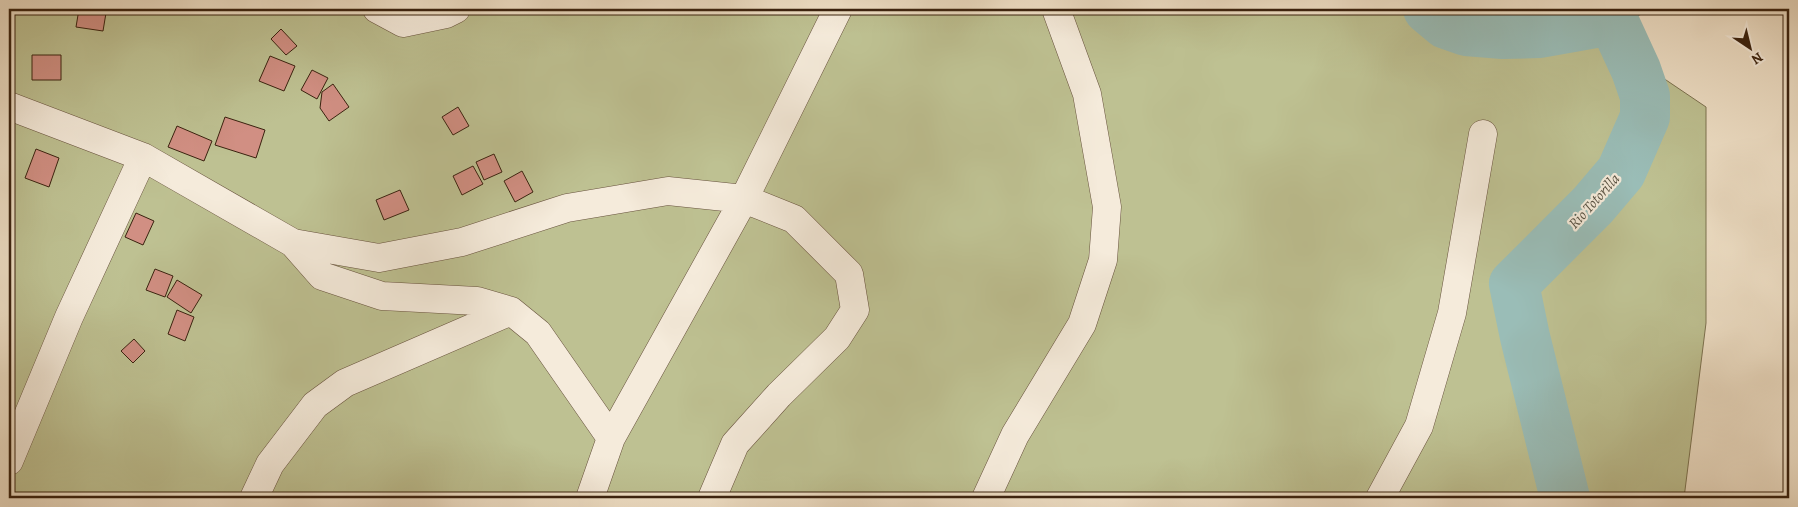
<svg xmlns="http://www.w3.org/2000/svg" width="1798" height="507" viewBox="0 0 1798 507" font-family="Alegreya,serif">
	<rect width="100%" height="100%" fill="#efe0c7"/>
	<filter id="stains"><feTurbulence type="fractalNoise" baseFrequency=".004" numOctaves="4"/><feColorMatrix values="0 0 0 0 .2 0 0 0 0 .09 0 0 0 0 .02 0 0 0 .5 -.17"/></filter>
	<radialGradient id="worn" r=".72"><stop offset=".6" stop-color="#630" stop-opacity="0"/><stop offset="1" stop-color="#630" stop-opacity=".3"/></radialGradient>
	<!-- green -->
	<path fill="#bec192" stroke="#7c7250" d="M9,9H1536L1537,11L1589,28L1706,107V323L1684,498H9Z"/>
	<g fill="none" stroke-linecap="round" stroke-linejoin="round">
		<!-- stream -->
		<path stroke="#747f74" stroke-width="9" d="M1613,20L1644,9"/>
		<!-- river -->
		<path stroke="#9abdb7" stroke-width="50" d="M1428,9L1446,24L1466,31L1503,34L1540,33L1613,20L1636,70L1645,96V117L1621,172L1593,205L1514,284L1525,337L1565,498"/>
	</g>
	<!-- building -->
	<path fill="#d18f83" stroke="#3a220f" d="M79,9L106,13L103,31L76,27Z
		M281,29L297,46L286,55L271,39Z
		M32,55H61V80H32Z
		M270,56L295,66L284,91L259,81Z
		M312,70L328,78L317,99L301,90Z
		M333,84L349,107L329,121L320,108L322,92Z
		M458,107L469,126L453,135L442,117Z
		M225,117L265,130L256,158L215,145Z
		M177,126L212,141L204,161L168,147Z
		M36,149L59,158L49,187L25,178Z
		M494,154L502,172L484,180L476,162Z
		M473,166L483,184L462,195L453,176Z
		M522,171L533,192L515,202L504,181Z
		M400,190L409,210L384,220L376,200Z
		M136,213L154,221L143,245L125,237Z
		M155,269L173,276L165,297L146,290Z
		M177,280L202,295L191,313L167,297Z
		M177,310L194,317L185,341L168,334Z
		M134,339L145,351L133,363L121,351Z"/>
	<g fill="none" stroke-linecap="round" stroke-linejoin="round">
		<defs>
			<path id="minor" d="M377,9L403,23L446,14L456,9
				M9,106L143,157L293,243L322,276L382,296L477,301L511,311L538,333L611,438
				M293,243L379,258L462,242L567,208L668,191L744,199L794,219L849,274L855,310L837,338L779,395L735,444L712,498
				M9,461L69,317L143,157
				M254,498L270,464L315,405L345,383L511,311
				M590,498L611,438L744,199L838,9
				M986,498L1015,435L1082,324L1103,260L1107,207L1087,94L1056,9
				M1380,498L1419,426L1452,313L1483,134"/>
		</defs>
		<!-- minor casing -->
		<use href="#minor" stroke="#67523d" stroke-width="29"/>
		<!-- minor -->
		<use href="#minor" stroke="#f5ebdb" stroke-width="28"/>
	</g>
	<g text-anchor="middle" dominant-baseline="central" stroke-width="4.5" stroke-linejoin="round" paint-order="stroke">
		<!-- water labels -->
		<g font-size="15" font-style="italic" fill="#575041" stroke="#f5ebdb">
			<text transform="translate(1594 201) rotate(-48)">Rio Totorilla</text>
		</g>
	</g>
	<!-- margin -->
	<rect width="1798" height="507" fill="none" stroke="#efe0c7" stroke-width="30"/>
	<rect x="10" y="10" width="1778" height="487" fill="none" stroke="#3a220f" stroke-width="2.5"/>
	<rect x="15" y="15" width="1768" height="477" fill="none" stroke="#3a220f"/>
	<!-- north arrow -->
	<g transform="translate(1750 48) rotate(145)" stroke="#f5ebdb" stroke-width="4" paint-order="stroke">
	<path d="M0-4L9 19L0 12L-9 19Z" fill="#3a220f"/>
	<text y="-8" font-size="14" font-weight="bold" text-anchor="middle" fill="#3a220f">N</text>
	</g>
	<rect width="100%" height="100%" filter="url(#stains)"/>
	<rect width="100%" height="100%" fill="url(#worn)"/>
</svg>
